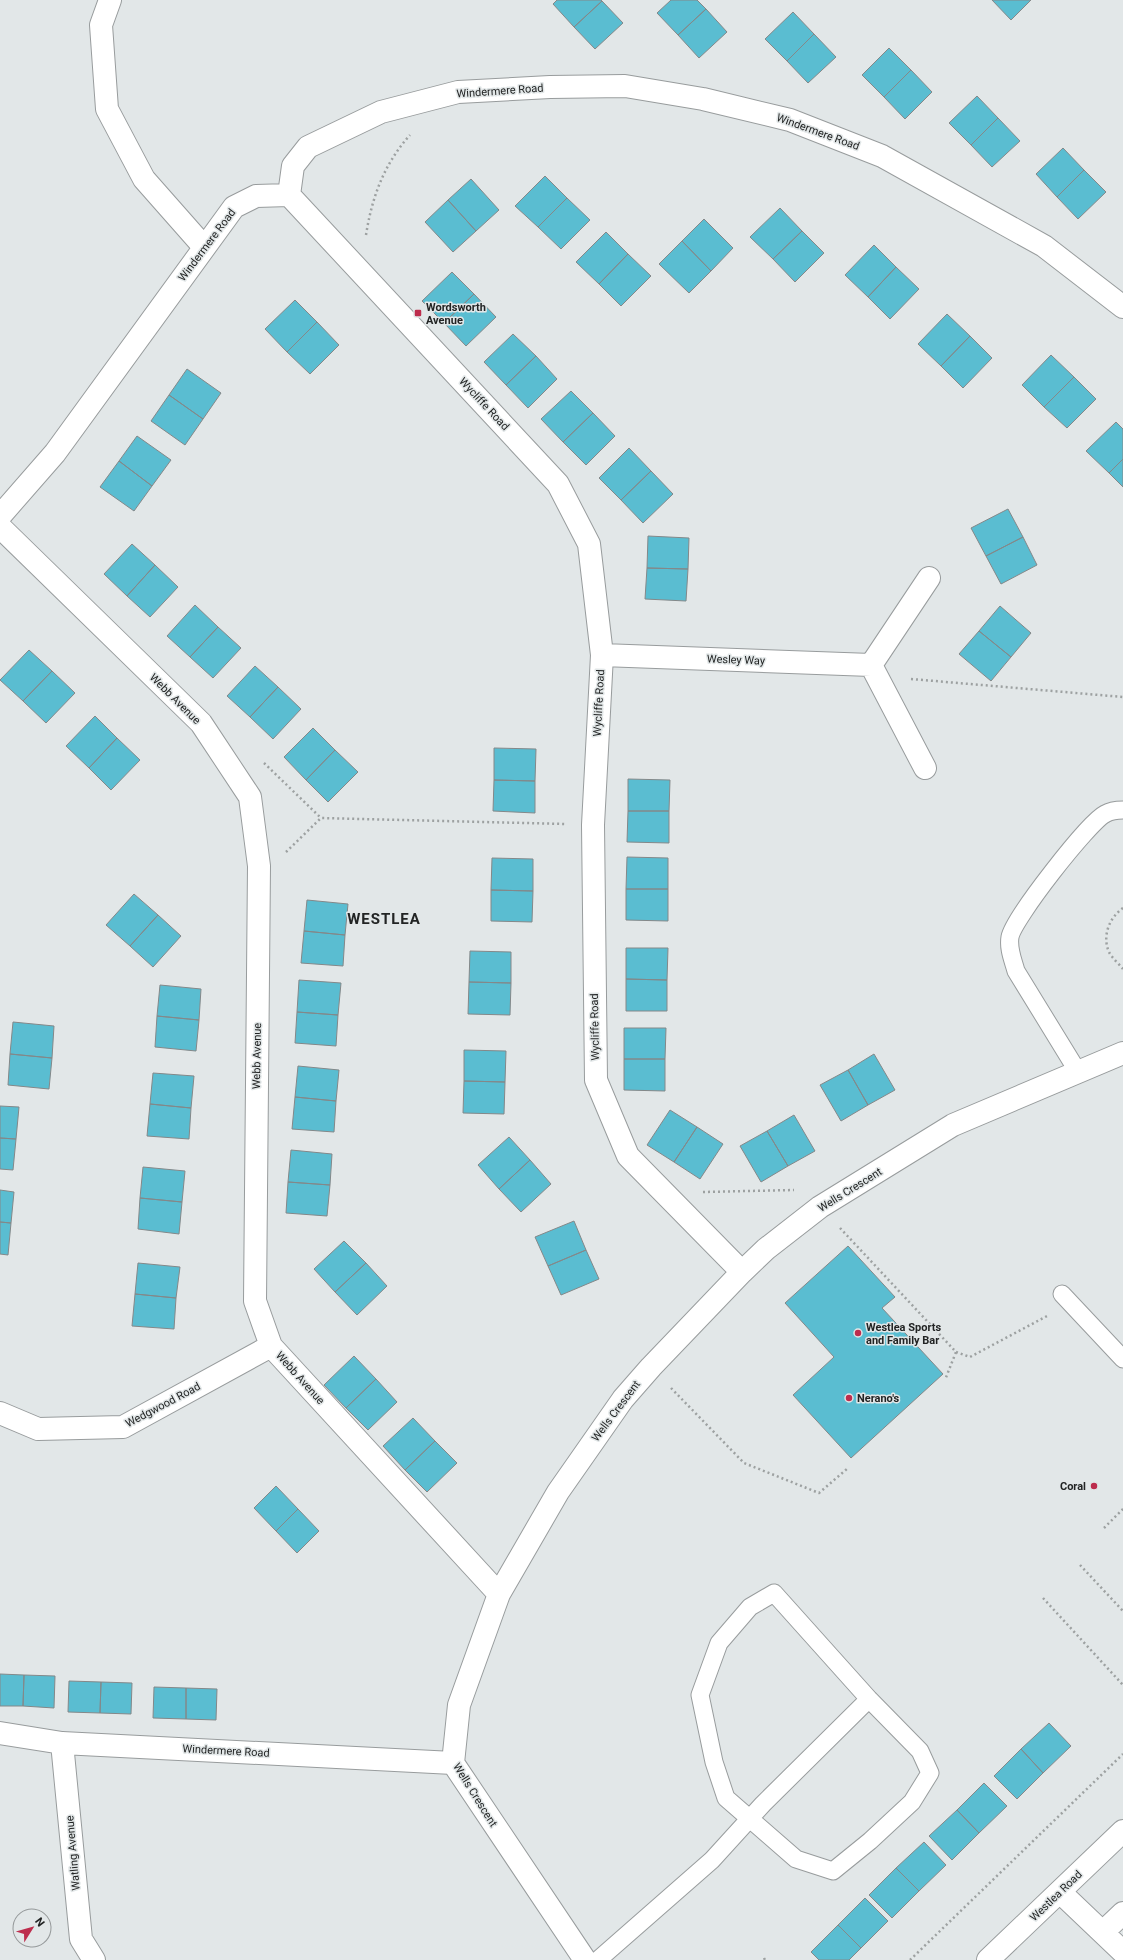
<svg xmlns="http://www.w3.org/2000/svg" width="1123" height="1960" viewBox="0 0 1123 1960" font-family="Roboto,sans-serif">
	<rect width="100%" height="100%" fill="#e2e7e8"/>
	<!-- building -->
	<path fill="#5abdd1" stroke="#848889" d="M557,0H601L602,1L574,27L553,4Z
		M671,0H697L706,9L678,35L657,13Z
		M992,0H1031L1011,20Z
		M602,1L623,23L595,49L574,27Z
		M706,9L727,32L699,58L678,35Z
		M793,12L814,34L787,61L765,39Z
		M814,34L836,57L808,83L787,61Z
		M889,48L911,70L884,97L862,75Z
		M911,70L932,92L905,119L884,97Z
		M977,96L998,118L971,145L949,123Z
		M998,118L1020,141L992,167L971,145Z
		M1063,148L1084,170L1057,197L1036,174Z
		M1084,170L1106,192L1078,219L1057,197Z
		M545,176L567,198L538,227L515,206Z
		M471,179L499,210L476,231L448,200Z
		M567,198L590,220L561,249L538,227Z
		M448,200L476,231L453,252L425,222Z
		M780,208L802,231L773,259L750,237Z
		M704,219L733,248L711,271L682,241Z
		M802,231L824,253L795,282L773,259Z
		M606,232L628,254L599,284L576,262Z
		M682,241L711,271L689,293L659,264Z
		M874,245L896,267L868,297L845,275Z
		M628,254L651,276L621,306L599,284Z
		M896,267L919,289L890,319L868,297Z
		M452,272L474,294L444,323L422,301Z
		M474,294L496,317L466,346L444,323Z
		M295,300L317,322L287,352L265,329Z
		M947,314L970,336L941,366L918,344Z
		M317,322L339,345L310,374L287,352Z
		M513,334L536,356L506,385L484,362Z
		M970,336L992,358L963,388L941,366Z
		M1051,355L1074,377L1044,407L1022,385Z
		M536,356L557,379L528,408L506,385Z
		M187,369L221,393L203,419L169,395Z
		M1074,377L1096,399L1067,428L1044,407Z
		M571,391L593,413L563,442L541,419Z
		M169,395L203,419L185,445L151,421Z
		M593,413L615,436L586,465L563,442Z
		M1116,422L1123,429V459L1109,473L1086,451Z
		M137,436L171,460L152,486L119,461Z
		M629,448L651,471L621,500L599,478Z
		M1123,459V487L1109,473Z
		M119,461L152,486L134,511L100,487Z
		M651,471L673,494L643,523L621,500Z
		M1008,509L1023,537L986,556L971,528Z
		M648,536L689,538L688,569L647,568Z
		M1023,537L1037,565L1001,584L986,556Z
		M132,544L155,565L127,596L104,574Z
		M155,565L178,587L150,617L127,596Z
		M647,568L688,569L686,601L645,599Z
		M195,605L218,627L190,657L167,636Z
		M1000,606L1031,633L1011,657L979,631Z
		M218,627L241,648L213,678L190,657Z
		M979,631L1011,657L991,681L959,654Z
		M29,650L52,671L23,701L0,680Z
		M255,666L278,687L250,717L227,696Z
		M52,671L75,693L46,723L23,701Z
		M278,687L301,709L273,739L250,717Z
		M95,716L117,738L89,768L66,746Z
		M313,728L335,750L306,780L284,757Z
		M117,738L140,760L111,790L89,768Z
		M494,748L536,749L535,781L494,780Z
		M335,750L358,772L328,802L306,780Z
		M628,779L670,780L669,811H628Z
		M494,780L535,781V813L493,811Z
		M628,811H669V843L627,842Z
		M627,857L668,858V889H626Z
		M492,858L533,859V891L491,890Z
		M626,889H668V921L626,920Z
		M491,890L533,891L532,922L491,921Z
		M134,894L158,915L130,946L106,925Z
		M307,900L348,904L345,935L304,931Z
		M158,915L181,936L153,967L130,946Z
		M304,931L345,935L343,966L301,963Z
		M626,948H668L667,980L626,979Z
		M470,951L511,952V983L469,982Z
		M626,979L667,980V1011H626Z
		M299,980L341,983L338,1015L297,1012Z
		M469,982L511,983L510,1015L468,1014Z
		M160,985L201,989L199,1020L157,1016Z
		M297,1012L338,1015L336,1046L295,1043Z
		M157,1016L199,1020L196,1051L155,1047Z
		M13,1022L54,1026L52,1058L10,1054Z
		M624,1028H666L665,1059H624Z
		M464,1050L506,1051L505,1082L464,1081Z
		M10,1054L52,1058L49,1089L8,1085Z
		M874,1054L895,1090L868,1105L848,1070Z
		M624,1059H665V1091L624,1090Z
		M298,1066L339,1070L336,1101L295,1097Z
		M848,1070L868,1105L841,1121L820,1085Z
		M153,1073L194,1076L191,1108L150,1104Z
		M464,1081L505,1082L504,1114L463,1113Z
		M295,1097L336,1101L334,1132L292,1129Z
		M150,1104L191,1108L189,1139L147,1136Z
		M0,1106L19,1107L16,1139L0,1138Z
		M670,1110L697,1127L674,1162L647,1145Z
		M794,1115L815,1151L788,1166L767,1131Z
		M697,1127L723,1144L700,1179L674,1162Z
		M767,1131L788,1166L761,1182L740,1146Z
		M509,1137L530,1160L499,1189L478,1165Z
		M0,1138L16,1139L13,1170L0,1169Z
		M291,1150L332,1154L330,1185L288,1182Z
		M530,1160L551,1184L521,1212L499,1189Z
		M143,1167L185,1171L182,1202L140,1198Z
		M288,1182L330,1185L327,1216L286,1213Z
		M0,1190L14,1192L11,1223L0,1222Z
		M140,1198L182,1202L179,1234L138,1229Z
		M574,1221L586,1250L548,1266L535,1237Z
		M0,1222L11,1223L8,1255L0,1254Z
		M344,1241L366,1263L335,1292L314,1269Z
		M848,1246L895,1297L882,1308L943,1374L851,1458L793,1395L834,1357L785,1303Z
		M586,1250L599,1279L561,1295L548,1266Z
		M138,1263L180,1267L176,1298L135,1294Z
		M366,1263L387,1286L357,1315L335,1292Z
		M135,1294L176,1298L174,1329L132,1326Z
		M354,1356L376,1379L346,1408L324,1385Z
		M376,1379L397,1402L368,1430L346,1408Z
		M413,1418L435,1441L405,1470L383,1446Z
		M435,1441L457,1463L427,1492L405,1470Z
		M276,1486L298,1509L276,1531L254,1508Z
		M298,1509L319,1531L297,1553L276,1531Z
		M0,1674L24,1675L23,1706H0Z
		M24,1675L55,1676L54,1708L23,1706Z
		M69,1681L101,1682L100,1713L68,1712Z
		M101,1682L132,1683L131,1714L100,1713Z
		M154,1687L186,1688V1719L153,1718Z
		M186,1688L217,1689L216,1720L186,1719Z
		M1049,1723L1071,1746L1043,1773L1021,1749Z
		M1021,1749L1043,1773L1017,1799L994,1776Z
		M984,1783L1007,1806L979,1833L957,1810Z
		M957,1810L979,1833L952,1860L929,1836Z
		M924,1842L946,1865L919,1891L896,1868Z
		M896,1868L919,1891L892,1918L869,1895Z
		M865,1898L888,1921L861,1948L838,1925Z
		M838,1925L861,1948L849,1960H819L811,1952Z"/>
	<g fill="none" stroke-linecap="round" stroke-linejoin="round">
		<defs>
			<path id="lane" d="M1078,1072L1016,971C1013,960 1008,949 1010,937C1013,919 1088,823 1105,814C1110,811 1118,810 1123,810
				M1062,1294L1123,1359
				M774,1593L869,1699L920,1751L930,1773L912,1802L870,1841L833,1871L796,1859L726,1798L714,1762L700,1695L719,1643L750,1607Z
				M598,1960L712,1860L763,1804L869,1699"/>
			<path id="street" d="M110,0L101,25L107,109L144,179L204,247
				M289,195L558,484L589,544L602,655L593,825L596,1080L628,1156L742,1272
				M0,516L55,453L234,207L256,196L289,195L293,166L308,147L381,112L458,92L550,87L625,86L703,99L790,120L882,156L1044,246L1123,307
				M0,527L201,723L250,797L259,866L255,1301L271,1346L499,1594
				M602,655L871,665
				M925,768L871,665L929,578
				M0,1413L38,1429L123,1427L271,1346
				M0,1733L62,1743L453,1763
				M62,1743L81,1939L94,1960
				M1060,1892L1123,1952
				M1103,1932L1123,1913
				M585,1960L453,1763L459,1705L499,1594L558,1492L623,1399L651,1367L742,1272L766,1249L820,1207L953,1125L1123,1053"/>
			<path id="secondary" d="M988,1960L1123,1831"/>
		</defs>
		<!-- lane casing -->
		<use href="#lane" stroke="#989c9d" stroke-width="19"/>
		<!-- street casing -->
		<use href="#street" stroke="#989c9d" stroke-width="24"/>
		<!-- secondary casing -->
		<use href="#secondary" stroke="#989c9d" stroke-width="24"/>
		<!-- path -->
		<path stroke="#9da1a1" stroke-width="2.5" stroke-dasharray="2 3" stroke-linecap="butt" d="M366,235C372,197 384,164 410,135
			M911,679L1123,697
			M264,763L321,818
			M286,852L321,818L565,824
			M1123,908C1109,918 1102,936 1109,952C1112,958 1119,964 1123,969
			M703,1192L794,1190
			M840,1228L956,1352L945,1380
			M956,1352L970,1357L1047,1316
			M671,1388L744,1463L819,1493L848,1468
			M1104,1528L1123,1509
			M1080,1565L1123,1611
			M1043,1598L1123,1685
			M764,1958L765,1960
			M910,1960L1123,1754"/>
		<!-- lane -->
		<use href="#lane" stroke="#fff" stroke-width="17"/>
		<!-- street -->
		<use href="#street" stroke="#fff" stroke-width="22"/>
		<!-- secondary -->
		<use href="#secondary" stroke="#fff" stroke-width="22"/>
	</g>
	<!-- markers -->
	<g fill="#bd2d4d" stroke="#e2e7e8" stroke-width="1.5">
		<rect x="414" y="309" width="8" height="8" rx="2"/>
		<circle cx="858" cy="1333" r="4"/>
		<circle cx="849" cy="1398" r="4"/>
		<circle cx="1094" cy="1486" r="4"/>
	</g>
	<g text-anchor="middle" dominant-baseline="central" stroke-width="3" stroke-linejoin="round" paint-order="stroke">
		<!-- street labels -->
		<g font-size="11" fill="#222424" stroke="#e2e7e8">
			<text transform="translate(500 91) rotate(-4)">Windermere Road</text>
			<text transform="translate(818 132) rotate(20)">Windermere Road</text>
			<text transform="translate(207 245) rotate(-53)">Windermere Road</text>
			<text transform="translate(484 404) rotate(47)">Wycliffe Road</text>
			<text transform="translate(736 660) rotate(2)">Wesley Way</text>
			<text transform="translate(175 699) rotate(45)">Webb Avenue</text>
			<text transform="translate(599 703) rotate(-87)">Wycliffe Road</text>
			<text transform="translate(595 1027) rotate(-91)">Wycliffe Road</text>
			<text transform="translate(257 1056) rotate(-89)">Webb Avenue</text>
			<text transform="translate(850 1190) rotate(-32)">Wells Crescent</text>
			<text transform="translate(300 1378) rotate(48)">Webb Avenue</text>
			<text transform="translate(163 1405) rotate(-28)">Wedgwood Road</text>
			<text transform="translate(616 1411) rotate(-53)">Wells Crescent</text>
			<text transform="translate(226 1751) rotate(3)">Windermere Road</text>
			<text transform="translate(475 1795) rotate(58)">Wells Crescent</text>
			<text transform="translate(73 1853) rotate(-95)">Watling Avenue</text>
			<text transform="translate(1056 1896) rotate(-44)">Westlea Road</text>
		</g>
		<!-- poi labels -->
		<g font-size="11" font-weight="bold" fill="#222424" stroke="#e2e7e8" text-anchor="start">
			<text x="426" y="307">Wordsworth<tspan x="426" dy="13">Avenue</tspan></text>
			<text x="866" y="1327">Westlea Sports<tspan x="866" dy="13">and Family Bar</tspan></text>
			<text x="857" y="1398">Nerano's</text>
			<text x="1086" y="1486" text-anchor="end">Coral</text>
		</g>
		<!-- district labels -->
		<g font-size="15" font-weight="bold" letter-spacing="1" fill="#222424" stroke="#e2e7e8">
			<text x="384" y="919">WESTLEA</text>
		</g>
	</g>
	<!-- north arrow -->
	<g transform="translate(32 1928) rotate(53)"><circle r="19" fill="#e2e7e8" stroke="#95999a"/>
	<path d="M0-3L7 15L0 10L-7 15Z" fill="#bd2d4d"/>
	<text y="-6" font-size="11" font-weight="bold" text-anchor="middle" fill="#222424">N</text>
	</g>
</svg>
